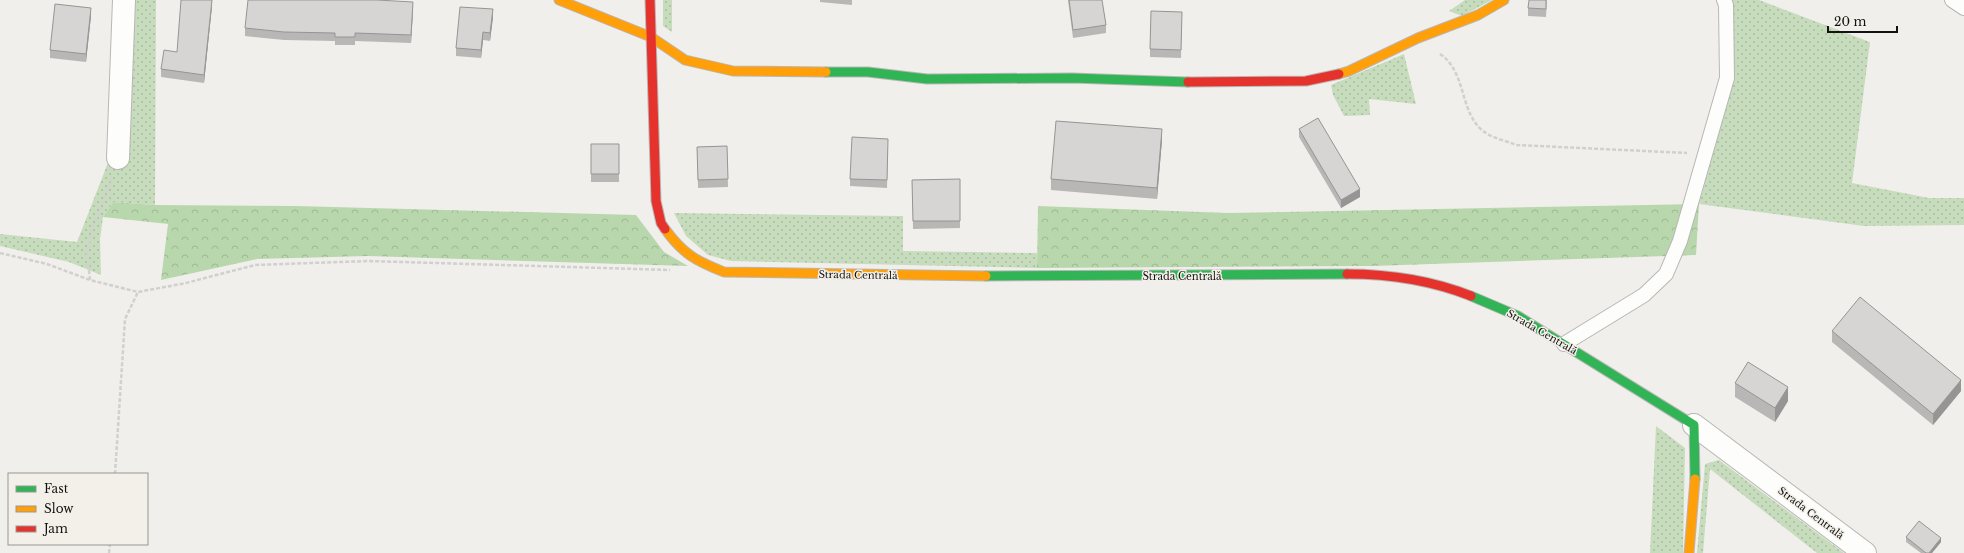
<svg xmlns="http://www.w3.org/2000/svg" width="1964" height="553" viewBox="0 0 1964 553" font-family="'Libre Baskerville',serif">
	<defs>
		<pattern id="grass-dots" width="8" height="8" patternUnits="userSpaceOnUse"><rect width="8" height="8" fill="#c7dcbd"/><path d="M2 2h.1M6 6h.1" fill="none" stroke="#aabca1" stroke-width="1.8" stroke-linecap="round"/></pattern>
		<pattern id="forest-crowns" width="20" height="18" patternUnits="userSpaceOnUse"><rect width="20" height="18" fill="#b9d7ac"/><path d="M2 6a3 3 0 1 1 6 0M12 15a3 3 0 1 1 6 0" fill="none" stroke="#9eb893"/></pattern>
	</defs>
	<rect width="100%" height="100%" fill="#f1efec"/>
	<!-- grass -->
	<path fill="url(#grass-dots)" d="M130,0H156L155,205L113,202L103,217L100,239L101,275L69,262L0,246V234L77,242L109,160Z
		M663,0H672V32L663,26Z
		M1465,0H1492L1462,16L1449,11Z
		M1730,0H1759L1870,42L1852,183L1929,198H1964V225L1864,226L1699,204L1734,77Z
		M1404,54L1416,104L1369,99L1370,115L1344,116L1333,95L1331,85Z
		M674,213L903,216V251L1037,253V268L731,261L708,255L686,236Z
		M1656,426L1685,448L1683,553H1650Z
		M1719,460L1844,553H1817L1710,469L1703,553H1697L1705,464Z"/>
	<!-- forest -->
	<path fill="url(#forest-crowns)" d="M113,202L155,205L296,206L636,215L664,252L688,266L368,256L257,259L161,280L168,224L103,217Z
		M1699,204L1696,255L1373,266L1037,268L1038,206L1228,213Z"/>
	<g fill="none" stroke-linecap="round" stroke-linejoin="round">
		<defs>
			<path id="lane" d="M1952,0L1964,8
				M1564,344L1644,295L1666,274L1680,241L1727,78L1726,5L1724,0"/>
			<path id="street" d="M118,158L124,0
				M1694,425L1865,553"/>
			<path id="fast" d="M826,72H868L927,79L1072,78L1188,82
				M986,276L1347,274
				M1471,296L1518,316L1694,425L1695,479"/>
			<path id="slow" d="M559,0L651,37L685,60L733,71L826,72
				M1339,74L1349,71L1418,38L1478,15L1504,0
				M665,229C683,254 696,261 724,272L986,276
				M1689,553L1695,479"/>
			<path id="jam" d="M650,0L656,201L661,223L665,229
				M1188,82L1306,81L1339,74
				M1347,274C1388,274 1433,281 1471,296"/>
		</defs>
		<!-- lane casing -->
		<use href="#lane" stroke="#b8b7b5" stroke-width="16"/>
		<!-- street casing -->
		<use href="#street" stroke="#b8b7b5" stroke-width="24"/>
		<!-- fast casing -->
		<use href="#fast" stroke="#b8b7b5" stroke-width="11"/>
		<!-- slow casing -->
		<use href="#slow" stroke="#b8b7b5" stroke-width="11"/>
		<!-- jam casing -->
		<use href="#jam" stroke="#b8b7b5" stroke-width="11"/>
		<!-- path -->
		<path stroke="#d0d0cf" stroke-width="2.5" stroke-dasharray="4 2" stroke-linecap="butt" d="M1440,54C1467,72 1459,112 1483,131C1492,138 1506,141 1517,145L1687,153
			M0,253L47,264L90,280L138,292L186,283L255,265L368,261L670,270
			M90,280L87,252L92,230L112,179
			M115,474L125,319L138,292
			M109,553L110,544"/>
		<!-- lane -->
		<use href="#lane" stroke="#fdfdfc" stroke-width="14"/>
		<!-- street -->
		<use href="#street" stroke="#fdfdfc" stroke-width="22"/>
		<!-- fast -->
		<use href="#fast" stroke="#30b455" stroke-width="9"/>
		<!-- slow -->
		<use href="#slow" stroke="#ff9f0a" stroke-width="9"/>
		<!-- jam -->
		<use href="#jam" stroke="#e5322d" stroke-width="9"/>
	</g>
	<!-- wall -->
	<path fill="#b9b7b6" d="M820,0H852V5L820,2Z
		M1068,0H1102L1106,25V33L1073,38Z
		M1547,0L1546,17L1528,16V8Z
		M212,6L204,83L161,77V69L177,52Z
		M413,10L411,43L355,41V45H335V41L284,40L245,36V28Z
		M1182,12L1181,58L1150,57V49Z
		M91,16L86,62L50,58V50Z
		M493,17L490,41L483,40L481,58L456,56V48Z
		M1299,129L1360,197L1341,208L1299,137Z
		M1162,140L1157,199L1051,190V179Z
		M591,144H619V182H591Z
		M727,146L728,187L698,188L697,147Z
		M888,147L887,188L850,186V179Z
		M960,179V228L913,229L912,180Z
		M1832,331L1961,391L1933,425L1832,342Z
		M1735,383L1788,401L1775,422L1735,397Z
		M1906,537L1941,542L1932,553H1921L1906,542Z"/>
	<!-- shaded-wall -->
	<path fill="#969594" d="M212,0V6L204,83V75Z
		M413,2V10L411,43V35Z
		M91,8V16L86,62V54Z
		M493,9V17L490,41V33Z
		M483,32V40L481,58V50Z
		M1162,129V140L1157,199V188Z
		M1360,189V197L1341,208V200Z
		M1961,380V391L1933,425V414Z
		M1788,387V401L1775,422V408Z
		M1941,538V542L1932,553H1929Z"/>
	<!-- building -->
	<path fill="#d7d5d4" stroke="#969594" d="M181,0H212L204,75L161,69L164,50L177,52Z
		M248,0H377L413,2L411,35L355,33V37H335V33L284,32L245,28Z
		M1069,0H1102L1106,25L1073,30Z
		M1529,0H1546V9L1528,8Z
		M55,4L91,8L86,54L50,50Z
		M460,7L493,9L490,33L483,32L481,50L456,48Z
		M1151,11L1182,12L1181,50L1150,49Z
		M1318,118L1360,189L1341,200L1299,129Z
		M1056,121L1162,129L1157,188L1051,179Z
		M852,137L888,139L887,180L850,179Z
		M591,144H619V174H591Z
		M727,146L728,179L698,180L697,147Z
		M960,179V221H913L912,180Z
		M1860,297L1961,380L1933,414L1832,331Z
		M1748,362L1788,387L1775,408L1735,383Z
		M1919,521L1941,538L1929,553H1926L1906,537Z"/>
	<g text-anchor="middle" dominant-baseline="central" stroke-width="3" stroke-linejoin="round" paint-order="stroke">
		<!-- street labels -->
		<g font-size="10" fill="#131210" stroke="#f3f0ea">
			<text transform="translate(858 275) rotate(1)">Strada Centrală</text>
			<text x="1182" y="276">Strada Centrală</text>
			<text transform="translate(1542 332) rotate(30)">Strada Centrală</text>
			<text transform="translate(1811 513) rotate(37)">Strada Centrală</text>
		</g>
	</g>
	<!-- legend -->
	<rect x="8" y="473" width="140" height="72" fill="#f3f0ea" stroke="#999793"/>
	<rect x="16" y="486" width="20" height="6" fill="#30b455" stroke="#999793"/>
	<text x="44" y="493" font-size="12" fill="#131210">Fast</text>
	<rect x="16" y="506" width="20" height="6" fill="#ff9f0a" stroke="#999793"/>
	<text x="44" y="513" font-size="12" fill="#131210">Slow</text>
	<rect x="16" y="526" width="20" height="6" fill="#e5322d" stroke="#999793"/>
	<text x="44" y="533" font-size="12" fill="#131210">Jam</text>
	<!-- scale -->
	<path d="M1828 26v6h69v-6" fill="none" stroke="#131210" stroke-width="2"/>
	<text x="1834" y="26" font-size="12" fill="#131210" stroke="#f3f0ea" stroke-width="3" paint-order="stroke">20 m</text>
</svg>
